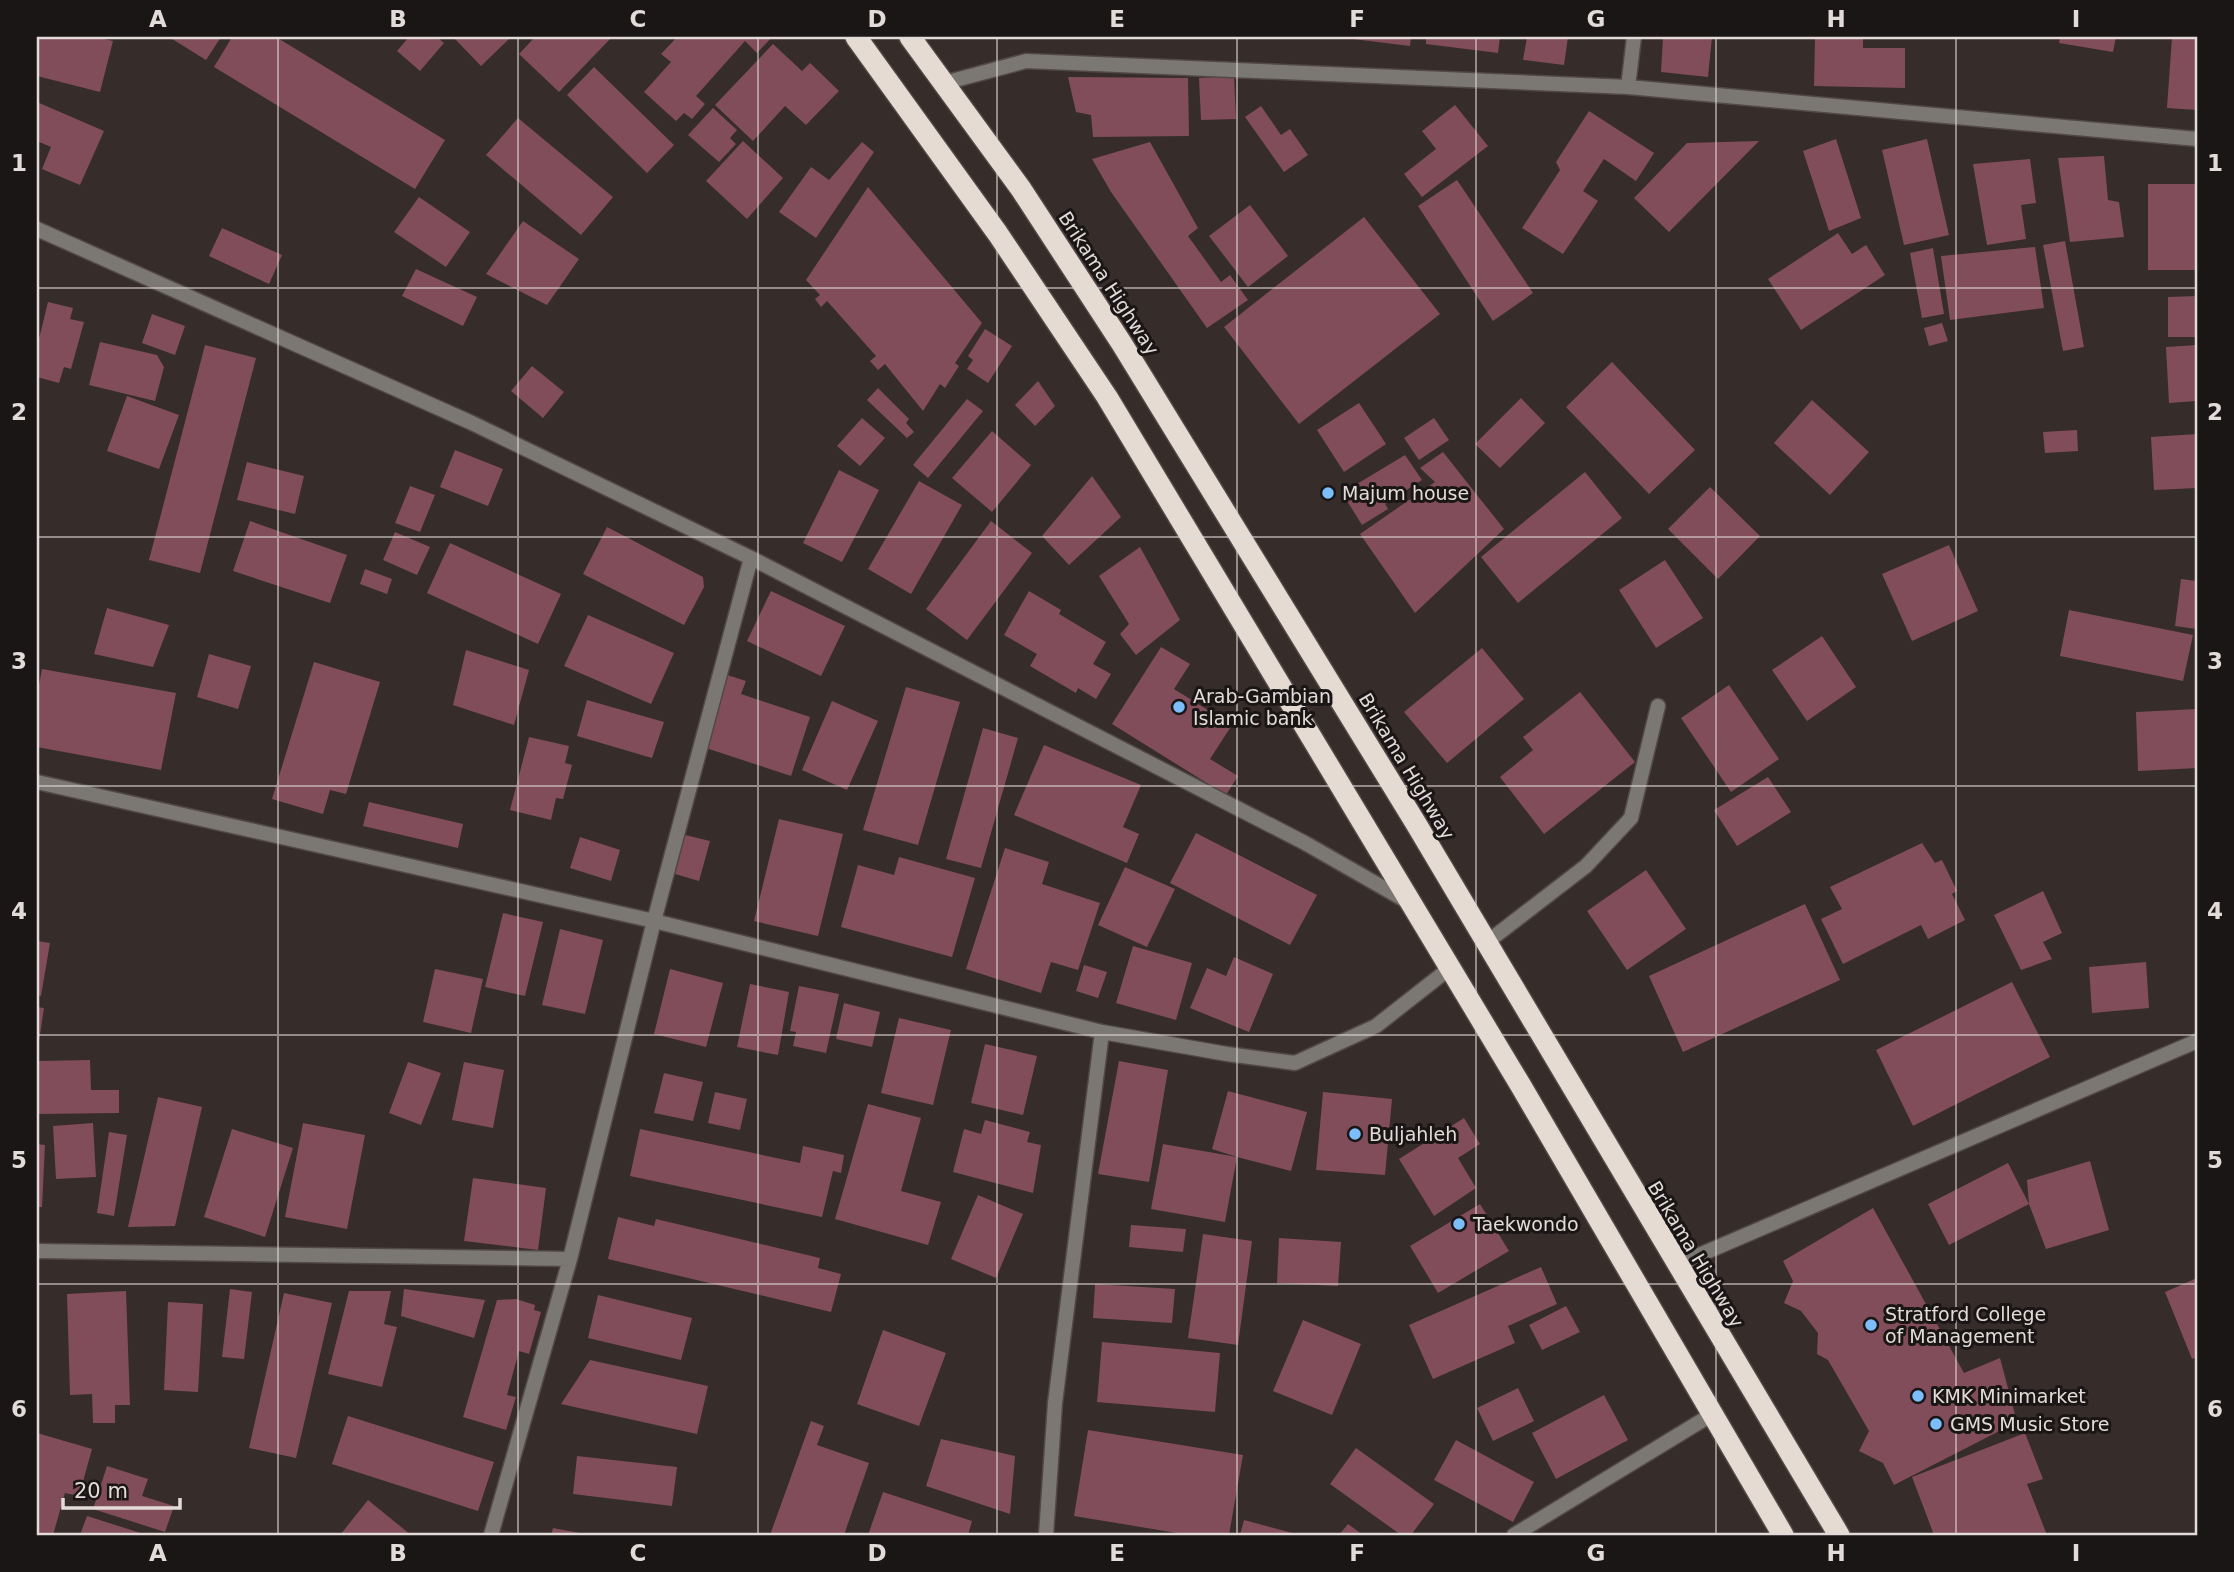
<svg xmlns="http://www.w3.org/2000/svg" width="2234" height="1572" viewBox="0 0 2234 1572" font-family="'DejaVu Sans',sans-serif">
	<rect width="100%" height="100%" fill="#362c2a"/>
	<!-- building -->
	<path fill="#814d5a" d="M37,37H95L113,41L100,92L37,76Z
		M169,37H221L206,60Z
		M232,37H276L445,140L415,189L214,67Z
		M409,37H437L444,43L420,71L397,51Z
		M453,37H511L481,66Z
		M535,37H612L559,92L519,54Z
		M677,37H772L757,53L745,41L696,96L705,104L692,119L684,113L676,121L644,92L671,62L661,54Z
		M1355,37H1411L1410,46L1353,39Z
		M1426,37H1500L1498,53L1426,44Z
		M1527,37H1568L1564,65L1523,60Z
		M1663,37H1712L1708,77L1661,72Z
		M1815,37H1863V48H1905V88L1814,86Z
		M2060,37H2116L2113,52L2059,43Z
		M2172,37H2197V110L2167,108Z
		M773,44L802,71L810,63L839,91L806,125L785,106L753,141L715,105Z
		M594,67L674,145L647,173L567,95Z
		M1234,76L1236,119L1201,120L1199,78Z
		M1068,77L1188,78L1189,136L1093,137L1091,115L1076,112Z
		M37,102L104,131L80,185L42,169L51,147L37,141Z
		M1455,105L1488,146L1422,197L1404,174L1436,149L1422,131Z
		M1261,106L1281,135L1290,129L1308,155L1284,172L1245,117Z
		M713,108L737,130L730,138L736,144L719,162L688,135Z
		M1589,111L1654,153L1636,181L1604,159L1583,191L1598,201L1563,254L1522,228L1560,170L1556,162Z
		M518,118L613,197L581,235L486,155Z
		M1836,139L1861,218L1829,231L1803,151Z
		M1927,139L1949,235L1904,245L1882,150Z
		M743,141L783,178L747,219L706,181Z
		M1759,141L1669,232L1634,198L1687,143Z
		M862,142L874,152L816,238L779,212L811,167L829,180Z
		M1150,142L1198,228L1188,236L1221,282L1230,275L1248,300L1207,328L1111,192L1092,159Z
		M2104,156L2108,200L2119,202L2124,237L2070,242L2058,158Z
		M2030,159L2036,203L2021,205L2026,239L1987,245L1973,164Z
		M1457,180L1533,293L1493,321L1418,206Z
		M2148,184H2197V270H2148Z
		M868,187L982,323L955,363L959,366L945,388L940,384L923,411L885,364L878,370L870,361L876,356L827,301L821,307L815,299L820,295L806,280Z
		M419,197L470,232L446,267L394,232Z
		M1250,205L1288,256L1248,287L1209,236Z
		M1364,217L1440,314L1299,424L1224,327Z
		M523,221L579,259L547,305L486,274Z
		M222,228L282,255L269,284L209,256Z
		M1838,233L1852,254L1866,245L1885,275L1801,330L1768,279Z
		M2065,241L2084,347L2063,351L2043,245Z
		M2035,247L2044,308L1950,320L1941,256Z
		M1933,248L1944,314L1922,318L1910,253Z
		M416,269L477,297L463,326L402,296Z
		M2197,296V337H2168V297Z
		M48,302L73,308L70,319L84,322L71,369L64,367L59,383L37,377V347Z
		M152,314L185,326L175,355L142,343Z
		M1942,323L1948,341L1929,346L1924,328Z
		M985,329L1012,346L988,383L967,369L973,360L968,356Z
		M100,342L157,355L164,367L155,401L89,385Z
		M205,345L256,358L200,573L149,560Z
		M2197,345V401L2169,403L2166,347Z
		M1612,362L1695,450L1649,494L1566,407Z
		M532,366L564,392L543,418L511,391Z
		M1038,381L1055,406L1035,426L1015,405Z
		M878,388L909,419L906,423L914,432L907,438L867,400Z
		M127,396L179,415L159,469L107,451Z
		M1521,398L1545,423L1500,468L1475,444Z
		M967,399L983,411L928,478L913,465Z
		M1812,400L1869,452L1830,495L1774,443Z
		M1359,403L1386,444L1344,472L1317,430Z
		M862,418L885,438L860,466L837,446Z
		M1434,418L1449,440L1419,460L1404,438Z
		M2077,430L2078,451L2045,453L2043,432Z
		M992,431L1031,465L992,512L952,478Z
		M2197,434V488L2154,490L2151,437Z
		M455,450L503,469L488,506L440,487Z
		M1443,452L1504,529L1415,613L1360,534L1435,482L1420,468Z
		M1405,455L1422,480L1385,504L1388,509L1362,525L1342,493Z
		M247,462L304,476L295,514L237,500Z
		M839,470L879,490L842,562L803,543Z
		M1585,472L1622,518L1518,603L1481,557Z
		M1092,476L1121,517L1069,565L1042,536Z
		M919,481L962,505L911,594L868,569Z
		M410,486L435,495L420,532L395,523Z
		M1710,487L1760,536L1718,579L1668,529Z
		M250,521L347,555L330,603L233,571Z
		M991,521L1032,553L967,640L926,609Z
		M607,527L703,577L704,587L684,625L583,574Z
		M395,532L430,547L417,575L383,560Z
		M450,543L561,594L538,644L427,593Z
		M1949,545L1978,611L1912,641L1882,574Z
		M1140,547L1180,620L1136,655L1120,634L1129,624L1099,576Z
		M1665,560L1703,618L1656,648L1619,590Z
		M365,569L392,579L387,594L360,584Z
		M2181,579L2197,581V629L2175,626Z
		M771,591L845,626L821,676L747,641Z
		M1029,591L1061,610L1059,614L1106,642L1093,664L1111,674L1096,699L1078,688L1076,693L1030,666L1037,654L1004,635Z
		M107,608L169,625L153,667L94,654Z
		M2069,610L2193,635L2183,681L2060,656Z
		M588,615L674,653L651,704L564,666Z
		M1822,636L1856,687L1807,721L1772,670Z
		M1161,647L1190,664L1174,689L1232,725L1210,759L1238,776L1226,795L1112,724Z
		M1482,648L1524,699L1447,763L1404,712Z
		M466,650L529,670L514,725L453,705Z
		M209,654L251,666L238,709L197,697Z
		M314,662L380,682L346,794L330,790L323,814L272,799Z
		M42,669L176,693L161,770L37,747V696Z
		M727,675L746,681L741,694L810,717L791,776L703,747Z
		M1729,685L1779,759L1731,792L1681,718Z
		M906,687L960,702L918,845L863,830Z
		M1580,692L1635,762L1544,834L1500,777L1533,750L1523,737Z
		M587,700L664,722L652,758L577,736Z
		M832,701L878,721L847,790L802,770Z
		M2197,709V768L2138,771L2136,712Z
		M983,728L1018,738L981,868L946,859Z
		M529,737L569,746L565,763L572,765L563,799L556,798L551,820L510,810Z
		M1044,745L1141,785L1123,827L1139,834L1127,863L1014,815Z
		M1768,777L1791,812L1737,846L1714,810Z
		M369,802L463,824L458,848L363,826Z
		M779,819L843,834L818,936L754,921Z
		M1196,833L1317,895L1290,945L1170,883Z
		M685,835L710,841L699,881L675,874Z
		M580,837L620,850L611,881L570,868Z
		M1922,843L1935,863L1942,860L1957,891L1952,894L1965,920L1928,939L1921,925L1843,964L1821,919L1842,909L1830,887Z
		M1005,848L1049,862L1042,884L1100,903L1078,970L1051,962L1041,993L966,969Z
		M899,857L975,878L952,957L841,927L858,865L894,875Z
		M1125,867L1175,889L1147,947L1098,925Z
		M1646,870L1686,929L1627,970L1587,911Z
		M2043,891L2062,933L2043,942L2052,959L2021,970L1994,915Z
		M1805,904L1840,980L1683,1052L1649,976Z
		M503,913L543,922L525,996L485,987Z
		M560,929L603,940L585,1014L542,1005Z
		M37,941L50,943L41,996L37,995Z
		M1133,946L1192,963L1176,1020L1116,1003Z
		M1234,957L1273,974L1249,1032L1190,1008L1207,968L1226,976Z
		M2146,962L2149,1008L2092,1013L2089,967Z
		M1084,965L1107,972L1098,998L1076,991Z
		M435,969L483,979L471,1033L423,1022Z
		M670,969L723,983L706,1047L654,1034Z
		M2012,982L2050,1057L1913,1126L1876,1050Z
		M750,984L789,992L778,1055L737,1047Z
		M799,986L839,994L826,1053L793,1046L796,1032L790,1031Z
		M844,1003L880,1012L872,1047L836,1039Z
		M37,1007L44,1008L38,1048H37Z
		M899,1018L951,1030L933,1105L881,1093Z
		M985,1044L1037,1056L1023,1115L971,1103Z
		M90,1060L91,1090H119V1113L37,1114V1061Z
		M1119,1061L1168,1070L1149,1182L1098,1174Z
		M408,1062L441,1073L421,1125L389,1113Z
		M464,1062L504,1070L493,1128L452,1120Z
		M664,1073L703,1082L693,1121L654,1113Z
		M1228,1091L1307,1112L1291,1171L1237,1157L1225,1222L1151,1209L1163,1144L1237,1157L1212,1149Z
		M715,1092L747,1099L740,1130L708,1123Z
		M1323,1092L1392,1099L1385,1175L1316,1170Z
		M158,1097L202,1107L175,1226L128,1227Z
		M868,1104L921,1118L901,1191L941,1202L928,1245L835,1219Z
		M1464,1118L1480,1144L1458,1158L1476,1188L1434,1216L1399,1159Z
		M985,1120L1030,1132L1027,1142L1041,1145L1033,1193L953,1172L964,1129L981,1134Z
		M93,1123L96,1177L56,1179L53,1126Z
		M303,1123L365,1135L347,1229L285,1217Z
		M232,1129L293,1148L265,1237L204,1217Z
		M640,1129L800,1163L803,1146L844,1155L841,1173L833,1171L822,1217L630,1176Z
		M109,1132L127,1135L114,1216L97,1213Z
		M37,1144L45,1145L42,1207H37Z
		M2090,1161L2109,1230L2046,1249L2029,1204L2027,1180Z
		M2008,1163L2029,1204L1949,1245L1928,1204Z
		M473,1178L546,1188L538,1250L464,1241Z
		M978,1195L1023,1214L996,1278L951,1259Z
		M1480,1204L1509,1251L1438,1293L1410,1246Z
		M1873,1208L1964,1373L2000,1358L2017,1422L1894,1485L1883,1463L1859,1451L1869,1431L1828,1360L1817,1354L1818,1333L1801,1311L1784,1303L1793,1281L1783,1261Z
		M618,1217L654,1226L656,1219L820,1258L818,1268L841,1274L831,1312L608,1259Z
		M1131,1225L1186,1229L1183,1252L1129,1247Z
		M1203,1234L1252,1241L1238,1345L1188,1338Z
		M1279,1238L1341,1242L1338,1286L1277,1283Z
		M1541,1267L1557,1304L1508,1326L1515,1343L1433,1379L1409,1325Z
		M2197,1278V1357L2192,1359L2165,1292Z
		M1095,1284L1175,1289L1172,1323L1093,1318Z
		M230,1289L252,1292L244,1359L222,1357Z
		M404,1289L485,1300L474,1338L401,1316Z
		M126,1291L130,1405H115V1423H93L92,1394L70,1395L67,1294Z
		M349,1291H391L384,1324L397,1327L382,1387L328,1374Z
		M284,1293L332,1303L296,1458L249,1448Z
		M598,1295L692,1318L681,1360L588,1338Z
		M516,1299L535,1305L534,1310L541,1312L529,1354L519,1351L507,1395L516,1397L506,1430L463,1417L497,1300Z
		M168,1302L203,1304L198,1392L164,1390Z
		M1566,1306L1580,1332L1542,1350L1529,1325Z
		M1303,1320L1361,1344L1332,1415L1273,1391Z
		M883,1330L946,1353L919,1426L857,1404Z
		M1102,1342L1220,1353L1215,1412L1097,1402Z
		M590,1360L708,1386L697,1434L561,1404Z
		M1518,1388L1534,1421L1493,1441L1477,1408Z
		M1604,1395L1628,1440L1556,1479L1532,1433Z
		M348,1416L494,1462L478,1511L332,1464Z
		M811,1421L824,1426L817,1445L869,1463L844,1535H770Z
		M1088,1430L1243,1455L1229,1535H1189L1074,1516Z
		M37,1433L92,1449L79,1496L65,1493L53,1535H37Z
		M2025,1433L2043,1479L2027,1484L2047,1535H1934L1912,1477Z
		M941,1439L1015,1456L1010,1514L926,1486Z
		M1456,1440L1534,1482L1513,1522L1434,1480Z
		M1356,1448L1434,1504L1411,1535H1401L1330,1484Z
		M577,1456L677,1467L672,1506L573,1494Z
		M107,1466L148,1479L142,1496L174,1506L165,1532L93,1509Z
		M883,1492L972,1521L968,1535H868Z
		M368,1500L411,1535H340Z
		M87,1516L147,1535H80Z
		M1244,1520L1296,1534V1535H1240Z
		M1348,1524L1363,1535H1339Z
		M553,1528L585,1534V1535H551Z"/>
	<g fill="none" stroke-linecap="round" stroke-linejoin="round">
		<defs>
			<path id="lane" d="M1486,943L1586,866L1631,818L1658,706"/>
			<path id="street" d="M944,83L1026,61L1628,87L2197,139
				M1628,87L1634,37
				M37,229L472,423L751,558L1305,843L1410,903
				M37,782L654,921L1102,1032L1227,1054L1295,1063L1376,1026L1450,968
				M37,1251L570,1259
				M1676,1265L2197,1041
				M491,1535L570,1259L654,921L751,558
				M1046,1535L1055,1403L1102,1032
				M1514,1535L1711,1415"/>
			<path id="highway" d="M856,37L998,234L1107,397L1521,1086L1783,1535
				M910,37L1021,189L1122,344L1415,822L1839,1535"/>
		</defs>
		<!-- lane casing -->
		<use href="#lane" stroke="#524846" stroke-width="17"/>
		<!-- street casing -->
		<use href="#street" stroke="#524846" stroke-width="17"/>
		<!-- highway casing -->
		<use href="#highway" stroke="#524846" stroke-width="24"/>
		<!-- lane -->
		<use href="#lane" stroke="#7b7773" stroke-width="14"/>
		<!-- street -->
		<use href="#street" stroke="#7b7773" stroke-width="14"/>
		<!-- highway -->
		<use href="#highway" stroke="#e5dbd3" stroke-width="21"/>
	</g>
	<!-- grid -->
	<path fill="none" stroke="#e2dbd9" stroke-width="2" stroke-opacity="0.55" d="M278,37V1535M518,37V1535M758,37V1535M997,37V1535M1237,37V1535M1476,37V1535M1716,37V1535M1956,37V1535M37,288H2197M37,537H2197M37,786H2197M37,1035H2197M37,1284H2197"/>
	<!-- markers -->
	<g fill="#7cbef9" stroke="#1a1615" stroke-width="2.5">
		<circle cx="1328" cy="493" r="7"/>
		<circle cx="1179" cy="707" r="7"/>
		<circle cx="1355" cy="1134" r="7"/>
		<circle cx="1459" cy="1224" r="7"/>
		<circle cx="1871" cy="1325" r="7"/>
		<circle cx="1918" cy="1396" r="7"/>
		<circle cx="1936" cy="1424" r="7"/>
	</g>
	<g text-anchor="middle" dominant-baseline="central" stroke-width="6" stroke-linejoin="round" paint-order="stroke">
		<!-- street labels -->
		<g font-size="19" fill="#e2dbd9" stroke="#1a1615">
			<text transform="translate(1109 283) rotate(57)">Brikama Highway</text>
			<text transform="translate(1407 766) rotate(59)">Brikama Highway</text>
			<text transform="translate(1696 1254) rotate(59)">Brikama Highway</text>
		</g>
		<!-- poi labels -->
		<g font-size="19" fill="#e2dbd9" stroke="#1a1615" text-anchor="start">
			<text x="1342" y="493">Majum house</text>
			<text x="1193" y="696">Arab-Gambian<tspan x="1193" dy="22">Islamic bank</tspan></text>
			<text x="1369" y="1134">Buljahleh</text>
			<text x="1473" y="1224">Taekwondo</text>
			<text x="1885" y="1314">Stratford College<tspan x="1885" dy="22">of Management</tspan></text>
			<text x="1932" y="1396">KMK Minimarket</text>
			<text x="1950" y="1424">GMS Music Store</text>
		</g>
	</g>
	<!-- border -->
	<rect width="2234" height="1572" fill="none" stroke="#1a1615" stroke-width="77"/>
	<!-- scale -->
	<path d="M63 1498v10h117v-10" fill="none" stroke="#e2dbd9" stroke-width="3.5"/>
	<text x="74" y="1498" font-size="21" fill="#e2dbd9" stroke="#1a1615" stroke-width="5" paint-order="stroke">20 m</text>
	<rect x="38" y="38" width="2158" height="1496" fill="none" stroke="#e2dbd9" stroke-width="2.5"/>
	<g font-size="23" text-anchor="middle" font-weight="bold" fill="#e2dbd9">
		<text x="158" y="27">A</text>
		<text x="398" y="27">B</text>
		<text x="638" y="27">C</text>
		<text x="877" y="27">D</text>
		<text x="1117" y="27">E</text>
		<text x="1357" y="27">F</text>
		<text x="1596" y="27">G</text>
		<text x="1836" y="27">H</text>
		<text x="2076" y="27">I</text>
		<text x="19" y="171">1</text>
		<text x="2215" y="171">1</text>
		<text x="19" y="420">2</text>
		<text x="2215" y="420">2</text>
		<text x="19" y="669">3</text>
		<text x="2215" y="669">3</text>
		<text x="19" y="919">4</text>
		<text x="2215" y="919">4</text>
		<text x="19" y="1168">5</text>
		<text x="2215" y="1168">5</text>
		<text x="19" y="1417">6</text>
		<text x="2215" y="1417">6</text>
		<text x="158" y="1561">A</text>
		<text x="398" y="1561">B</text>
		<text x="638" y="1561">C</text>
		<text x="877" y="1561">D</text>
		<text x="1117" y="1561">E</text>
		<text x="1357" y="1561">F</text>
		<text x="1596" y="1561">G</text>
		<text x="1836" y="1561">H</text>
		<text x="2076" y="1561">I</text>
	</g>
</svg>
